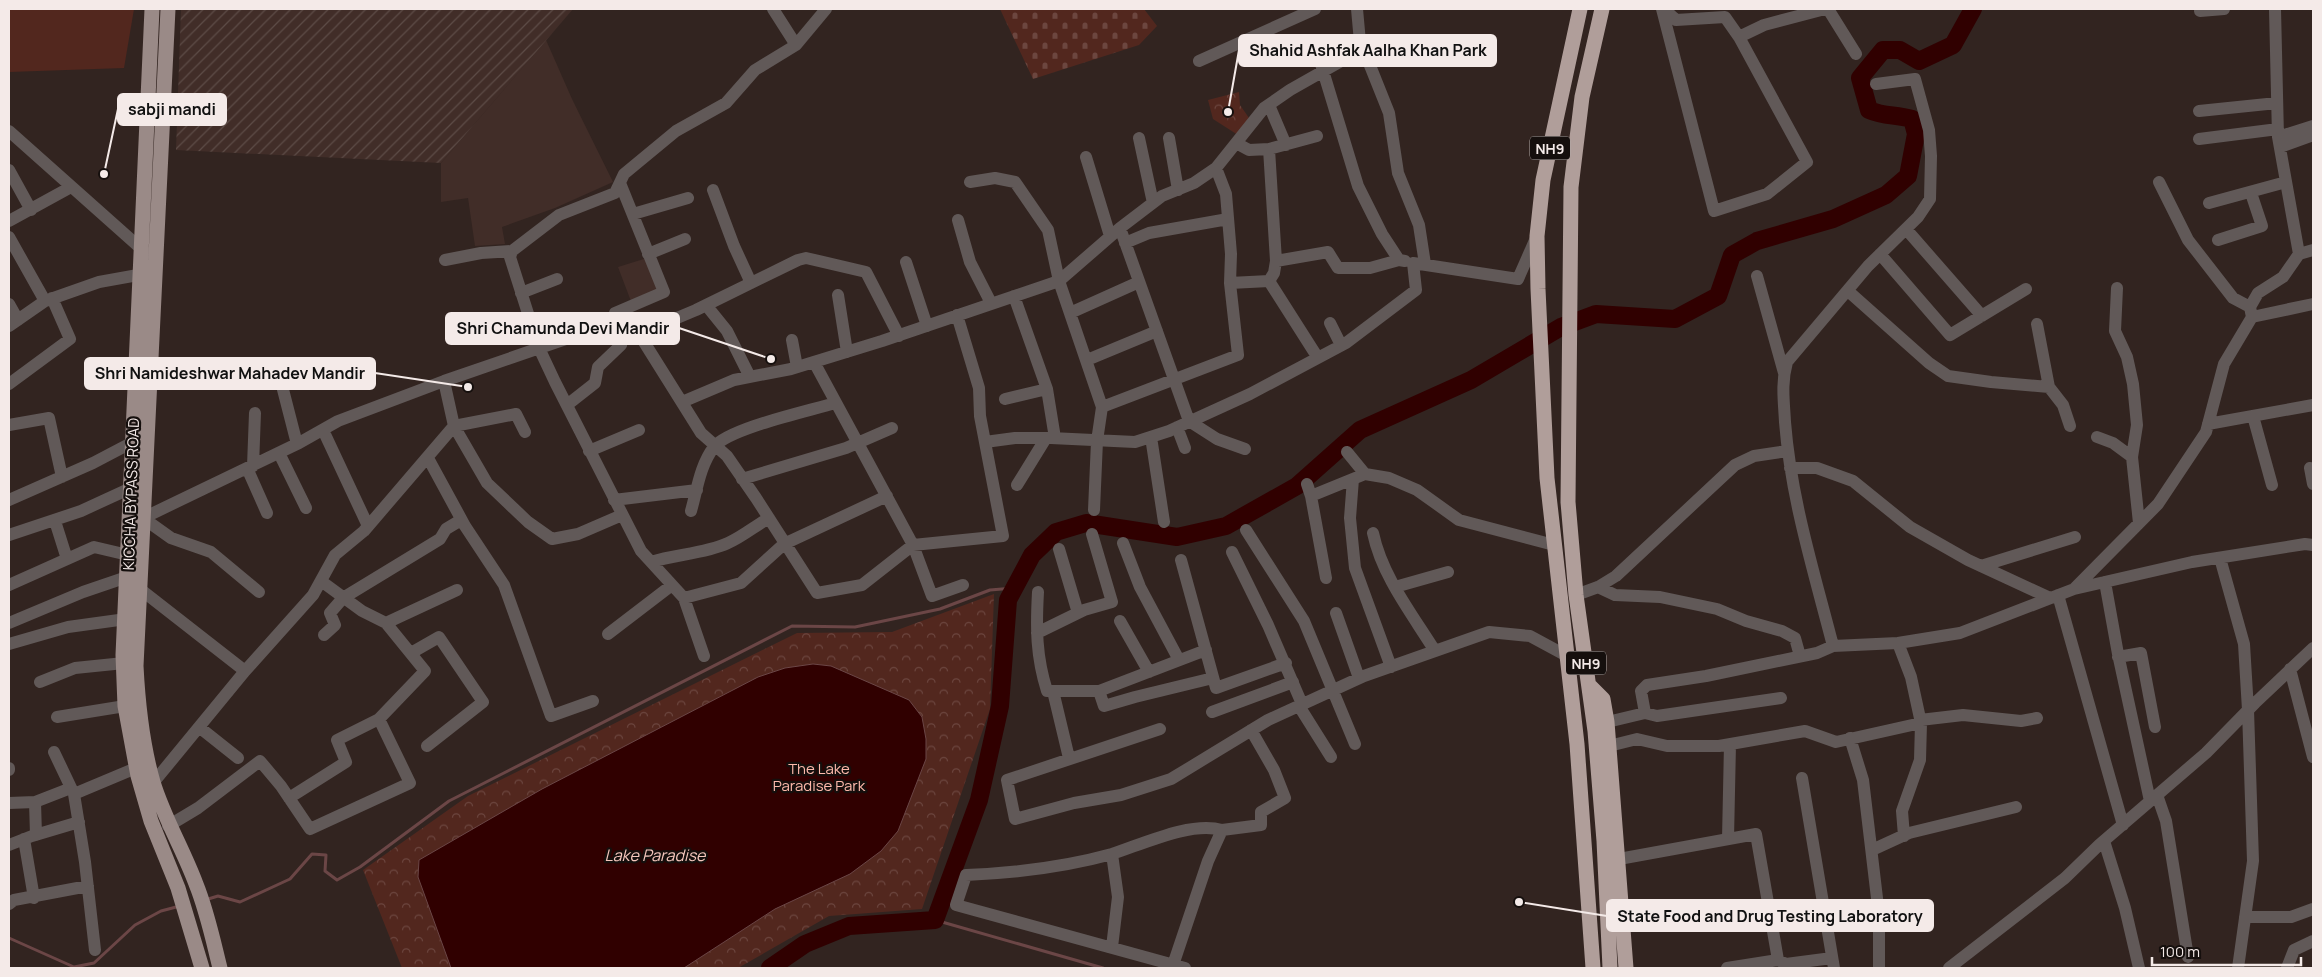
<svg xmlns="http://www.w3.org/2000/svg" width="2322" height="977" viewBox="0 0 2322 977" font-family="Manrope,sans-serif">
	<defs>
		<pattern id="industrial-furrows" width="10" height="10" patternUnits="userSpaceOnUse" patternTransform="scale(1.25)"><rect width="10" height="10" fill="#412d28"/><path d="M-1 1l2-2M0 10L10 0M9 11l2-2" fill="none" stroke="#5d4c47"/></pattern>
		<pattern id="cemetery-stones" width="16" height="16" patternUnits="userSpaceOnUse" patternTransform="scale(1.25)"><rect width="16" height="16" fill="#52271e"/><path d="M2 7V4a2 2 0 0 1 4 0v3zM10 15v-3a2 2 0 0 1 4 0v3z" fill="#6c463f"/></pattern>
		<pattern id="park-crowns" width="20" height="18" patternUnits="userSpaceOnUse" patternTransform="scale(1.25)"><rect width="20" height="18" fill="#52271e"/><path d="M2 6a3 3 0 1 1 6 0M12 15a3 3 0 1 1 6 0" fill="none" stroke="#6c463f"/></pattern>
	</defs>
	<rect width="100%" height="100%" fill="#322420"/>
	<!-- built -->
	<path fill="#412d28" d="M546,40L572,99L613,182L555,208L502,227L505,244L475,246L468,198L441,202V163Z
		M647,258L660,290L632,304L618,267Z"/>
	<!-- industrial -->
	<path fill="url(#industrial-furrows)" d="M181,9H573L441,163L176,150Z"/>
	<!-- grass -->
	<path fill="#52271e" d="M9,9H134L124,68L9,72Z"/>
	<!-- cemetery -->
	<path fill="url(#cemetery-stones)" d="M1000,9H1144L1157,26L1139,45L1033,79Z"/>
	<!-- park -->
	<path fill="url(#park-crowns)" d="M1239,92L1240,105L1249,118L1238,135L1213,119L1208,100Z
		M994,594L990,709L922,909L829,916L738,968H402L363,870L468,796L797,633L892,632Z"/>
	<!-- water -->
	<path fill="#300000" stroke="#6b4646" d="M813,664L831,666L909,700L922,717L926,739V759L898,831L881,851L850,874L775,909L684,968H451L418,877L419,860L542,789L758,677L785,668Z"/>
	<g fill="none" stroke-linecap="round" stroke-linejoin="round">
		<!-- stream -->
		<path stroke="#6b4646" stroke-width="3" d="M205,900L218,896L240,902L290,879L312,854L326,855L325,871L337,880L360,867L449,801L792,626L855,627L940,609L990,590L1014,588
			M935,920L1103,968
			M9,938L74,967L94,963L135,925L161,911L180,906"/>
		<!-- river -->
		<path stroke="#300000" stroke-width="18" d="M770,968L805,944L849,926L935,920L979,800L1000,706L1008,600L1032,555L1056,532L1086,523L1177,537L1226,526L1297,486L1360,430L1471,380L1561,327L1596,314L1675,319L1718,296L1732,255L1757,241L1833,219L1886,195L1908,176L1916,134L1912,119C1895,114 1885,117 1869,110L1860,78L1883,50H1900L1919,61L1953,45L1973,9"/>
		<!-- minor -->
		<path stroke="#615958" stroke-width="12" d="M773,9L796,45
			M1662,9L1714,211L1767,194L1807,162L1739,37L1725,17L1676,20L1664,9
			M1828,9L1856,54
			M2200,11L2224,9
			M1739,37L1764,25L1825,9
			M1314,41L1358,186L1382,234L1399,260
			M1359,44L1367,58L1389,113L1398,173L1419,225L1425,264
			M1199,61L1315,9
			M1269,105L1286,145
			M2199,111L2277,103
			M9,131L146,253
			M2278,137L2313,126
			M1139,138L1153,203
			M1169,138L1178,190
			M2199,139L2278,129
			M1236,143L1249,150L1269,149L1317,136
			M2280,147L2313,135
			M1086,157L1110,236
			M9,170L31,210
			M970,182L995,178L1015,182L1048,230L1059,281L1102,407L1097,441L1094,510
			M2159,182L2188,240L2233,298L2250,307
			M713,190L734,246L751,283
			M2209,203L2286,182
			M633,214L688,198
			M958,220L970,262L991,303
			M9,221L71,187
			M1120,228L1189,421L1217,439L1245,449
			M1906,229L1982,316
			M9,237L45,301
			M2218,240L2262,226L2251,193
			M1125,243L1149,233L1228,219
			M648,254L685,239
			M1880,254L1950,335L2026,289
			M2299,254L2313,250
			M445,260L481,253L512,251
			M1276,261L1328,252L1338,268H1370L1399,260L1405,261
			M906,262L927,326
			M1757,276L1784,373
			M1269,281L1274,273L1276,261L1269,149
			M1230,283L1269,281L1318,358
			M2117,288L2115,331L2127,357L2133,384L2137,425L2132,457
			M1848,291L1929,363L1948,376L1991,382L2049,387
			M521,293L557,279
			M838,295L847,352
			M1014,296L1047,389L1055,438
			M9,304L18,320
			M706,305L727,331L750,377
			M1070,313L1139,282
			M2252,317L2313,304
			M1330,323L1341,345
			M2037,324L2049,387L2063,405L2070,426
			M9,326L45,301L99,282L149,273
			M639,334L696,310L798,260L806,258L866,272L899,336
			M792,340L797,367
			M1087,360L1157,331
			M814,362L913,545L932,596L963,585
			M150,375L279,374L297,444
			M9,384L70,339L52,298
			M1005,399L1047,389
			M682,402L734,380L791,369L882,341L1059,281L1120,228L1162,196L1194,183L1216,168L1264,108L1290,90L1350,56L1360,42L1357,9
			M567,405L595,383L598,367L621,345L614,331L615,313L664,292L620,183
			M1102,407L1238,355L1230,283L1231,254L1226,194L1216,168
			M2253,416L2272,485
			M2208,424L2313,405
			M9,425L49,418L62,477
			M1177,427L1185,448
			M323,430L368,526
			M525,432L516,414L454,426L487,483L528,522L552,539L578,534L622,515
			M1151,437L1164,522
			M2097,437L2113,443L2132,457L2139,523
			M985,442L1015,438H1051L1135,442L1169,431L1250,394L1346,343L1416,290L1413,263L1518,279L1536,238
			M589,451L639,430
			M1347,452L1365,474
			M279,453L306,508
			M428,458L465,526L504,585L551,716L593,701
			M253,466L255,413
			M247,468L267,513
			M1790,468H1817L1853,481L1910,527L1968,560L2050,598
			M2310,468L2313,484
			M742,479L846,448L892,428
			M1353,479L1350,518L1355,568L1391,667
			M1307,484L1311,496L1326,578
			M1017,485L1046,438
			M1311,496L1365,474L1389,478L1417,490L1459,520L1554,545
			M9,500L93,463L133,442
			M614,500L697,490
			M691,511C697,490 700,465 714,447C729,428 809,411 835,403
			M55,521L67,559
			M1246,530L1304,621L1355,744
			M1373,533C1382,576 1412,614 1435,651
			M9,535L81,511L131,488
			M1123,543L1140,587L1179,660
			M1059,549L1078,613
			M1232,552L1268,625L1302,704
			M2220,558L2244,644L2248,710L2253,861L2238,968
			M1181,560L1216,688L1286,663
			M651,562C676,554 704,554 728,543C742,537 755,526 769,518
			M1981,566L2075,537
			M2105,582L2118,654L2150,801
			M9,585L94,547L128,555
			M1395,587L1448,572
			M1598,587L1615,595L1660,597L1717,609L1746,621L1782,631L1795,638L1800,656
			M140,589L245,671
			M2074,589L2158,504L2206,432L2224,364L2252,317L2250,307L2258,293L2283,277L2299,254L2278,137L2275,9
			M259,592L211,552L171,538L143,518L299,443L338,421L444,381L586,332L614,331L639,334L701,433L727,456L756,498L817,593L862,585L913,545L1003,536L980,416L979,388L957,315
			M1038,592C1036,628 1036,656 1047,691H1099L1206,650
			M1576,595L1598,587L1616,576L1735,465L1754,456L1787,451
			M2058,595L2123,825
			M684,598L741,583L784,544L887,496
			M1336,613L1359,678
			M1120,621L1149,672
			M9,623L83,592L127,577
			M386,623L457,590
			M1037,633L1084,610L1112,602L1092,534
			M608,634L672,585
			M324,635L335,625L330,613L343,598L440,539L446,529L461,520
			M1898,643L1911,677L1921,723L1920,760L1902,811L1904,836
			M9,644L68,627L126,619
			M1833,646C1814,572 1791,499 1785,422C1784,401 1781,384 1787,362L1868,266L1918,217L1930,199L1931,156L1929,130L1915,79L1876,84
			M411,653L439,637L483,702L427,746
			M704,656L684,598L641,551L555,382L539,348L510,257L512,251L559,215L615,193L624,174L676,131L726,103L755,70L796,45L826,9
			M2118,657L2141,653L2155,727
			M2290,669L2313,757
			M40,682L75,668L124,663
			M1053,691L1069,758
			M1099,691L1104,706L1135,697L1213,678
			M1299,706L1331,757
			M1212,712L1293,682
			M1645,713L1657,716L1781,698
			M57,717L125,706
			M1920,720L1963,715L2021,721L2037,718
			M1599,724L1645,713L1641,691L1647,685L1706,676L1817,653L1833,646L1898,643L1960,633L2074,589L2192,562L2305,544L2313,545
			M199,727L238,758
			M1160,729L1007,780L1015,819L1074,803L1121,795L1171,779L1268,720L1364,676L1489,632L1530,636L1567,656
			M1850,738L1863,780L1879,915V968
			M1601,748L1637,739L1667,746H1719L1805,731L1836,742L1921,723
			M54,752L74,794L85,862L95,950
			M9,768V770
			M1802,778L1834,968
			M153,783L245,671L313,595L335,555L364,531L454,426L444,381
			M74,794L136,768
			M2157,795L2166,821L2188,957
			M289,798L346,762L337,740L379,719
			M35,802L36,835
			M9,803L35,802L71,788
			M168,826L198,808L260,761L281,786L310,829L410,783L379,719L425,671L386,623L362,611L321,581
			M24,839L34,898
			M1728,839L1730,744
			M2104,841L2125,908L2139,968
			M9,845L32,836L79,822
			M1872,850L1909,833L2016,807
			M1608,861L1756,834L1778,960
			M9,904L14,900L88,886
			M2245,917H2291L2313,909
			M1112,947L1118,897L1112,854
			M1173,965L1208,861L1222,830L1261,825V812L1285,798L1274,770L1251,730
			M1185,968L956,905L966,875C1015,873 1065,867 1112,854C1143,844 1191,821 1222,830
			M1727,968L1778,960L1786,964L1832,958
			M1949,968L2065,878L2099,845L2206,753L2255,703L2313,648
			M2287,968L2294,950L2313,941"/>
		<!-- major -->
		<path stroke="#9a8a87" stroke-width="15" d="M152,9L123,655L125,706L138,776L151,821L178,888L202,968
			M168,9L136,666C138,705 142,744 153,782C164,818 183,849 196,884C207,911 213,940 220,968"/>
		<!-- highway -->
		<path stroke="#b09e9a" stroke-width="15" d="M1580,9L1543,180L1537,236L1538,289L1547,478L1577,744L1593,968
			M1602,9L1582,97L1571,187L1568,502L1576,595L1595,731L1604,841L1610,968
			M1589,685L1603,699L1607,722L1626,968"/>
	</g>
	<g text-anchor="middle" dominant-baseline="central" stroke-width="4.5" stroke-linejoin="round" paint-order="stroke">
		<!-- shield labels -->
		<g fill="#150f0d" stroke="#b1a8a6" stroke-width="1">
			<rect x="1530" y="136.5" width="40" height="23" rx="4"/>
			<rect x="1566" y="651.5" width="40" height="23" rx="4"/>
		</g>
		<g font-size="14" font-weight="bold" fill="#f4eae8">
			<text x="1550" y="148">NH9</text>
			<text x="1586" y="663">NH9</text>
		</g>
		<!-- street labels -->
		<g font-size="15" fill="#f4eae8" stroke="#150f0d">
			<text transform="translate(131 494) rotate(-88)">KICCHA BYPASS ROAD</text>
		</g>
		<!-- park labels -->
		<g font-size="15" fill="#fdb9ab" stroke="#150f0d">
			<text x="819" y="768">The Lake<tspan x="819" dy="17">Paradise Park</tspan></text>
		</g>
		<!-- water labels -->
		<g font-size="16" font-style="italic" fill="#f5c7bd" stroke="#150f0d">
			<text x="655" y="855">Lake Paradise</text>
		</g>
	</g>
	<!-- callouts -->
	<path fill="none" stroke="#f4eae8" stroke-width="2" d="M1228 112L1239 50M104 174L118 109M771 359L679 328M468 387L375 373M1519 902L1607 916"/>
	<g fill="#f4eae8" stroke="#150f0d" stroke-width="2">
		<circle cx="1228" cy="112" r="5"/>
		<circle cx="104" cy="174" r="5"/>
		<circle cx="771" cy="359" r="5"/>
		<circle cx="468" cy="387" r="5"/>
		<circle cx="1519" cy="902" r="5"/>
	</g>
	<g fill="#f4eae8" stroke="#f4eae8" stroke-width="2">
		<rect x="1239" y="35" width="257" height="31" rx="5"/>
		<rect x="118" y="94" width="108" height="31" rx="5"/>
		<rect x="446" y="313" width="233" height="31" rx="5"/>
		<rect x="85" y="358" width="290" height="31" rx="5"/>
		<rect x="1607" y="900" width="326" height="31" rx="5"/>
	</g>
	<g font-size="16" text-anchor="middle" font-weight="bold" fill="#111">
		<text x="1368" y="56">Shahid Ashfak Aalha Khan Park</text>
		<text x="172" y="115">sabji mandi</text>
		<text x="563" y="334">Shri Chamunda Devi Mandir</text>
		<text x="230" y="379">Shri Namideshwar Mahadev Mandir</text>
		<text x="1770" y="922">State Food and Drug Testing Laboratory</text>
	</g>
	<!-- border -->
	<rect width="2322" height="977" fill="none" stroke="#f4eae8" stroke-width="20"/>
	<!-- scale -->
	<path d="M2152 957v8h149v-8" fill="none" stroke="#f4eae8" stroke-width="2.5"/>
	<text x="2160" y="957" font-size="15" fill="#f4eae8" stroke="#150f0d" stroke-width="4" paint-order="stroke">100 m</text>
</svg>
